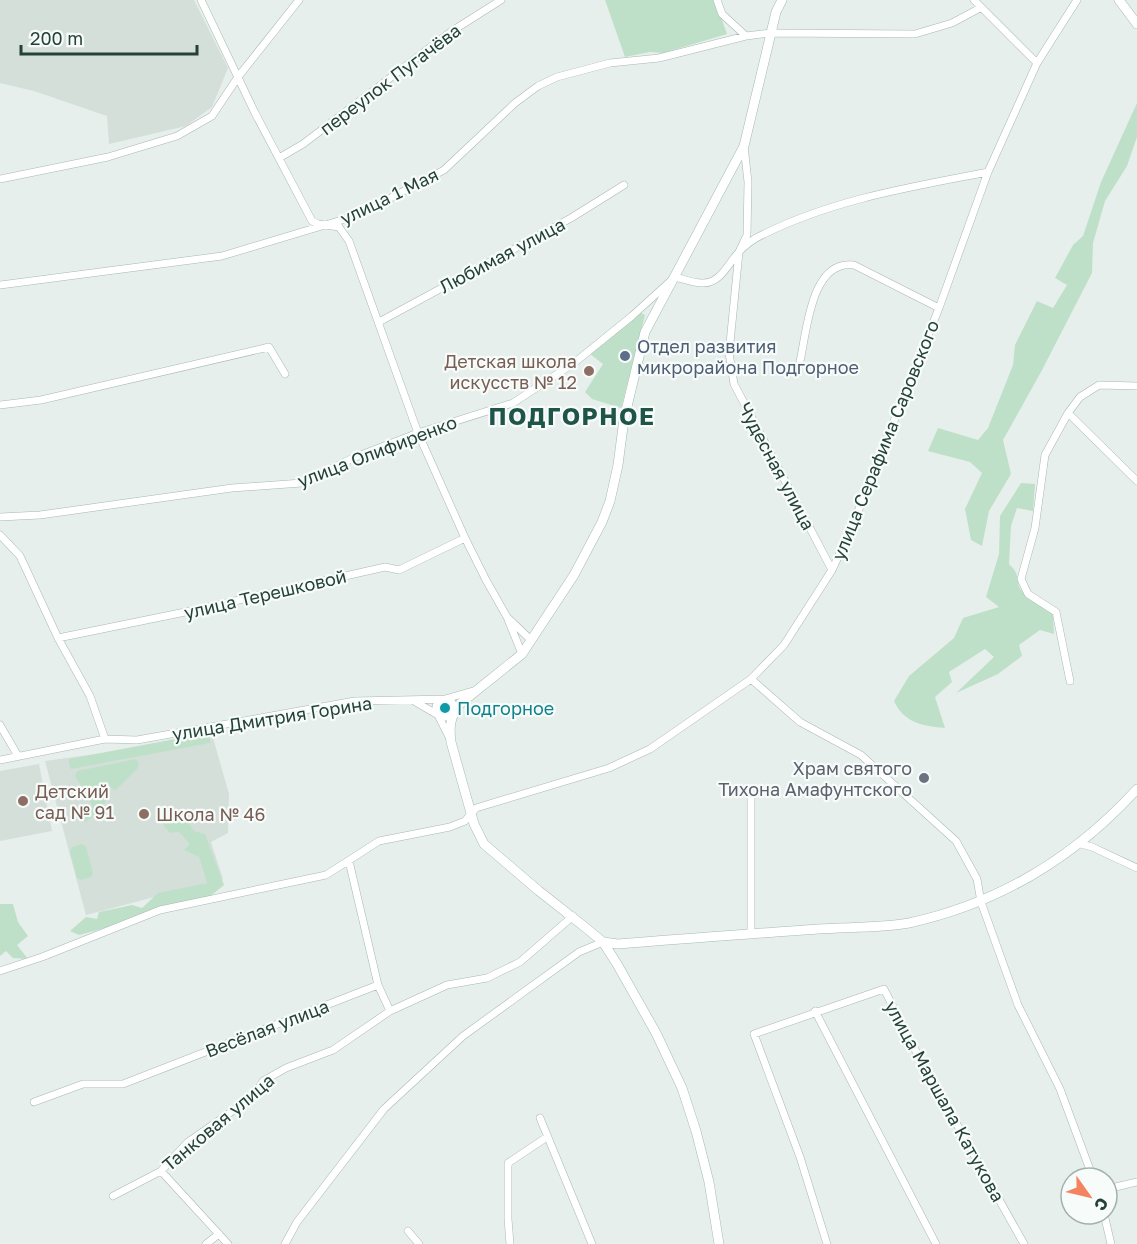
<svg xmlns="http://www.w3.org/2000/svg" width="1137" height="1244" viewBox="0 0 1137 1244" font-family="'Golos Text',sans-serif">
	<rect width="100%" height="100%" fill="#e6efeb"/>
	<!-- built -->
	<path fill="#d4dfda" d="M0,0H194L228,68L212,107L186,126L109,144L107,116L34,91L0,83Z
		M213,738L229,794L228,833L211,842L223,879L86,915L45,761Z
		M39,764L52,831L0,841V771Z"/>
	<!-- green -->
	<path fill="#bfe0c8" d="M605,0H715L727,34L663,53L650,52L625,57Z
		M1137,103V137L1127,166L1105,201L1093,243L1092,273L1041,372L1003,440L1011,474L989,511L982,546L971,540L965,509L982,473L970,462L928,451L938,428L978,440L988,428L1013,365L1015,345L1037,301L1053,308L1067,285L1055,278L1073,245L1083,236L1101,182Z
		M641,313L645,315L621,408L592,399L585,392L603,364L590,354Z
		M1021,483L1035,484L1033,511L1017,508L1011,526L1009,564C1022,576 1014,579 1021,590C1029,600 1043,607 1053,614L1054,634L1040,630L1019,645L1022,656L998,674L956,693L994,657L985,649L949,672L952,682L935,697L945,728C923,726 904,723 894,701L909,676L954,638L963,618L999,607L986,597L999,554L1000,516Z
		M207,733L210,737V743L71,769L69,765V759Z
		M136,759L139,764L137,769L117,789L114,790L107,783L110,795L98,813L85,822L81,819L92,805L75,776L77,771Z
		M175,813L183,814L194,831L205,834L224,885L203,902L79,935L70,931L86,917L97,919L99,912L132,905L142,908L158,893L207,883L199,857L184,850L190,844L179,832L170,833L162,823Z
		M81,844L86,846L93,873L91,877L81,880L77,878L70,852L72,847Z
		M0,904H13L18,922L28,936L17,945L28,959L13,958L6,951L0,956Z"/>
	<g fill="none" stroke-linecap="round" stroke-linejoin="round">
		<defs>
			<path id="street" d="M201,0L255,113L312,221L318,224L339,227L349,241L418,433L465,538L486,580L507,617L522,654
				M717,0L722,14L746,36L771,33L915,34L952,23L980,8
				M974,0L1037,63
				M744,146L748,182L747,235L739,252L729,353L734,384L832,570
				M279,158L303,144L452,31L501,0
				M0,179L108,157L177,136L212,116L238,77L299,0
				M0,285L222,256L345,219L362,213L444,170L515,103L538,86L557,77L610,63L659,58L746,36
				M379,322L571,218L624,185
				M800,361C807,331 811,259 854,265L939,308
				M0,405L41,400L269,347L285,374
				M1068,413L1137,481
				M0,517L40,515L232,488L302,483L353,458L418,433L513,403L574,363L632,316L675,277C683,279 693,283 702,283C720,284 728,264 738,253C745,245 755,238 764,234C835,199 911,187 988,172
				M0,535L20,556L58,638L90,696L105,739L137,740L355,701L445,699L473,691
				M509,619L531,640
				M58,638L195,610L385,567L399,570L465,538
				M751,679L800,722L861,755L956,841L977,879L981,902L1018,1005L1060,1089L1093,1178
				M1070,681L1056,612L1028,594L1021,579L1035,528L1045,455L1068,413L1080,397L1099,385L1137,386
				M436 708a9 9 0 1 1 18 0a9 9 0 1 1-18 0Z
				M414,701L438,715L449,737
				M0,725L18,756
				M0,760L105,739
				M1081,844L1092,847L1137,868
				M349,861L378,985L390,1011
				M751,934V798
				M0,971L42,957L160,910L326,875L379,841L450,827L465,821L476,808L609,768L650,749L751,679L784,645L832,570L851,529L939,308L988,172L1037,63L1077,0
				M815,1011L936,1244
				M34,1102L83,1084H123L378,985
				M540,1118L592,1244
				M161,1171L228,1244
				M1107,1189L1137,1182
				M113,1196L161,1171L188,1142L254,1096L263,1081L286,1068L333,1050L390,1011L447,985L487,978L520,962L573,916
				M1104,1214L1111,1244
				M408,1231L419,1244
				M206,1244L219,1234
				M285,1244L297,1222L384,1109L463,1036L579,952L603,942
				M510,1244L508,1219V1163L547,1137
				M827,1244L800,1157L754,1034L884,989L913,1046L1024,1244"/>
			<path id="secondary" d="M1119,0L1137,24
				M603,942L618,944C685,938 751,934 818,929C846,927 882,928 909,923C1000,903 1075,857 1137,789
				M719,1244L709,1182L696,1131L682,1088L656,1033L617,964L603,942L586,928L539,891L484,844L474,824L451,742C449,727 450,715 461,703L522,654L574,575L602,522L610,501L618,465L624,419L645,332L744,146L776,12L782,0"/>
		</defs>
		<!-- street casing -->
		<use href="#street" stroke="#a8b8b2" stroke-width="8"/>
		<!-- secondary casing -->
		<use href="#secondary" stroke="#a4bbb3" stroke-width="10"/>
		<!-- street -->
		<use href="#street" stroke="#fff" stroke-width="7"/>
		<!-- secondary -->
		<use href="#secondary" stroke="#fff" stroke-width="9"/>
	</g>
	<!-- markers -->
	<circle fill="#5c6f8a" stroke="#f7fbf9" stroke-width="2" cx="625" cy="356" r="6"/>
	<g fill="#8d6e63" stroke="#f7fbf9" stroke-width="2">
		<circle cx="589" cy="371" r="6"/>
		<circle cx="23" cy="801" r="6"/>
		<circle cx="144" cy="814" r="6"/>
	</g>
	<circle fill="#0f9aa8" stroke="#f7fbf9" stroke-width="2" cx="445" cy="708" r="6"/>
	<circle fill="#6b7280" stroke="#f7fbf9" stroke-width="2" cx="924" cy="778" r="6"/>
	<g text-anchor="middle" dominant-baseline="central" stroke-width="4.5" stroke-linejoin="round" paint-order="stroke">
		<!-- street labels -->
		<g font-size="18" fill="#24423a" stroke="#f7fbf9">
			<text transform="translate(390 79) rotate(-37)">переулок Пугачёва</text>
			<text transform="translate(389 196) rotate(-26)">улица 1 Мая</text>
			<text transform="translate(502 255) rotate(-28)">Любимая улица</text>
			<text transform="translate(885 440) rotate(-68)">улица Серафима Саровского</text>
			<text transform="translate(377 451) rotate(-21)">улица Олифиренко</text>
			<text transform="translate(777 466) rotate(62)">Чудесная улица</text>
			<text transform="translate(265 594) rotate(-13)">улица Терешковой</text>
			<text transform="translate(272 718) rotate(-9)">улица Дмитрия Горина</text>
			<text transform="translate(267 1028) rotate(-21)">Весёлая улица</text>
			<text transform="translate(945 1101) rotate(61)">улица Маршала Катукова</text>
			<text transform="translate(218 1122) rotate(-40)">Танковая улица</text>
		</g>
		<!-- service labels -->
		<g font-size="18" fill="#4e5e75" stroke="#f7fbf9" text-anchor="start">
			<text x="637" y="346">Отдел развития<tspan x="637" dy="21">микрорайона Подгорное</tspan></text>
		</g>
		<!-- education labels -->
		<g font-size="18" fill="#785e54" stroke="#f7fbf9" text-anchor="start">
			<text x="577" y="361" text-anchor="end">Детская школа<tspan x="577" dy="21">искусств № 12</tspan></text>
			<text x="35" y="791">Детский<tspan x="35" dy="21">сад № 91</tspan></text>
			<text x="156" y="814">Школа № 46</text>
		</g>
		<!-- culture labels -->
		<g font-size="18" fill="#0d838f" stroke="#f7fbf9" text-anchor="start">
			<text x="457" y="708">Подгорное</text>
		</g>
		<!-- worship labels -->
		<g font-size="18" fill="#5b616d" stroke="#f7fbf9" text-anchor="end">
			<text x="912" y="768">Храм святого<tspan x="912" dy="21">Тихона Амафунтского</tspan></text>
		</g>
		<!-- district labels -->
		<g font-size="24" font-weight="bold" letter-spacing="1.5" fill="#1f5548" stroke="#f7fbf9">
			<text x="572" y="415">ПОДГОРНОЕ</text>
		</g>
	</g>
	<!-- north arrow -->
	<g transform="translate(1089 1196) rotate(124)"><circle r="28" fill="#f7fbf9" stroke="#a3b1ad" stroke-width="1.5"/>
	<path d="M0-4.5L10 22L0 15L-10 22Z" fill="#f4845f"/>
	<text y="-9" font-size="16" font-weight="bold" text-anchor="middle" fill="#24423a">С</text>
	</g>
	<!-- scale -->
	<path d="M21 45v9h176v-9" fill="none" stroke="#24423a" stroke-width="3"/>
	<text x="30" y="45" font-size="18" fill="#24423a" stroke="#f7fbf9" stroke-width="4.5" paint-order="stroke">200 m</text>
</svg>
